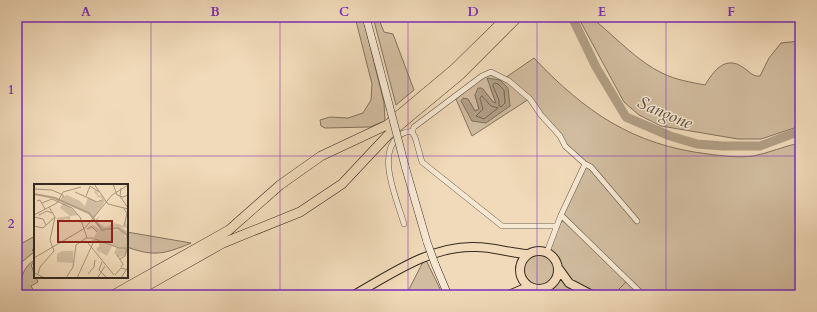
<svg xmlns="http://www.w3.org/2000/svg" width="817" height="312" viewBox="0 0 817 312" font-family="Cardo,serif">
	<rect width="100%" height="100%" fill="#f1dab9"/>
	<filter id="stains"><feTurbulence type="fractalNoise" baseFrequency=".005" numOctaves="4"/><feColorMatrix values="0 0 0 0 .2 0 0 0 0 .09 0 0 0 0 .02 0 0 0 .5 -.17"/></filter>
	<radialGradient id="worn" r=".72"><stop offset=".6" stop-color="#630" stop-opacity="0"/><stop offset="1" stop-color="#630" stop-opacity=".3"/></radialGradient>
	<!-- green -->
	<path fill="#d1bc9f" stroke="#827360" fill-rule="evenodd" d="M355,17H363L384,103L385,121L370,127L325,128L321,126L320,120L330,117L348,118L363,113L371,100L372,84Z
		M373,17H378L384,32L393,34L414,90L396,105Z
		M578,17H595L598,23C617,39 640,63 662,73C676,80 690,82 705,85C713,72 725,54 744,68C750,72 753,77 760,76L769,58L781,43L800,41V126L761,139H738L661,126L639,115L624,102Z
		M534,58C585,112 633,145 708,154C723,156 739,158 753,156C769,153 784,146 800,143V295H645L563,215L585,167L570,150L537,109L505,78Z
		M489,74C504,76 518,89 529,99L472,136L456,99L483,77ZM490,87L510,106L472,121L468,99L475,111L479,109L475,95L482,88L493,102L496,103Z
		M564,220L627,281L616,292L627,281L641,295H528L533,284L524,275L525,262L532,255H545L557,226Z
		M127,232L191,243C165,254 154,257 127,247Z
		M35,236V248L32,250L34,252L17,266V246Z
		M425,258L443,295H406Z
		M35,260V262L31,265L38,282L31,286L35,293L31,295H17C21,282 22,266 35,260Z"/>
	<!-- water -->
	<path fill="#b19e85" stroke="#7f705d" d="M487,78L500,80L508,88L510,106L486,123L472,121L461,101L463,98L468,99L475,111L479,109L475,95L478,88H482L493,102L496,103Z"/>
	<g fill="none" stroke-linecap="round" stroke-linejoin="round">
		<!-- shore -->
		<path stroke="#726453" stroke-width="1" d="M495,83L498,84L504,90L505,103L501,107L499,106V100L493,86Z
			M482,96L491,106L498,108L484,119L476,116L483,109L480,99Z"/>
		<!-- river -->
		<path stroke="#b19e85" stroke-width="9" d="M572,17L596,67L626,117L670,136L697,144L723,146H760L800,131"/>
		<defs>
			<path id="street" d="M412,132L414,127L482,76L491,72L509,81L530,99L541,115L560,136L565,146L585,164
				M561,215L643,295
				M404,224C398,202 376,155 398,137C402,133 406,131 412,132L415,137L422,162L502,226H557
				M547,252L561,215L585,164L591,167L637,221
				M554,295H566"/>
			<path id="secondary" d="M366,17L378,62
				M405,166L427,242
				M435,264L448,295"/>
			<path id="primary" d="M520 270a19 19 0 1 1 38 0a19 19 0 1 1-38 0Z
				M559,269L569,283L592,295
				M354,295C391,274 432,245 476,247C493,247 510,253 527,254
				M509,295L523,289H533"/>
			<path id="highway" d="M113,295L229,230L280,185L321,156L387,125L454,69L507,17
				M131,295L223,243L300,212L342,184L389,134L460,75L518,17"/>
		</defs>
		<!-- street casing -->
		<use href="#street" stroke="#635647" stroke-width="6"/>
		<!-- secondary casing -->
		<use href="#secondary" stroke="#342a21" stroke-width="8"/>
		<!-- primary casing -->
		<use href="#primary" stroke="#342a21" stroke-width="10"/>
		<!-- highway casing -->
		<use href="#highway" stroke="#342a21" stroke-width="10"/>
		<!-- street -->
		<use href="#street" stroke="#f6e7d2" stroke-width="5"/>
		<!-- secondary -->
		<use href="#secondary" stroke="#f6e7d2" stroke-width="7"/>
		<!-- primary -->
		<use href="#primary" stroke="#f1dab9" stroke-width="8"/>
		<!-- highway -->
		<use href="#highway" stroke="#f1dab9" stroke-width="9"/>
		<defs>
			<path id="secondary-bridge" d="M378,62L405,166
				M427,242L435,264"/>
		</defs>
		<!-- secondary-bridge casing -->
		<use href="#secondary-bridge" stroke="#342a21" stroke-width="8" stroke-linecap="butt"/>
		<!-- secondary-bridge -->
		<use href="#secondary-bridge" stroke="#f6e7d2" stroke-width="7"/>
	</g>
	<!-- grid -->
	<path fill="none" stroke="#7b2cbf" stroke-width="1" stroke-opacity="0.55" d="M151,17V295M280,17V295M408,17V295M537,17V295M666,17V295M17,156H800"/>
	<g text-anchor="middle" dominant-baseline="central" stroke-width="3" stroke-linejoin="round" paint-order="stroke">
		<!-- water labels -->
		<g font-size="18" font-style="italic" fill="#5a4d3f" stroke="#f6e7d2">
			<text transform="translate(665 113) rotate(23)">Sangone</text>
		</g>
	</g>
	<!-- overview -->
	<g transform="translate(34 184)">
		<rect width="94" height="94" fill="#f1dab9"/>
		<path d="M62,6V7L64,10V11L67,12L65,7L71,17L60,35L55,29L26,15L33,11L46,17L51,22L54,13L64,19L68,16L67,13L61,14L64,13L60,8ZM29,19L33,21L45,31L36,32V36L31,35L29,38L24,36L22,34L36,32L26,24ZM66,31L63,38L71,43L81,39L90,42L91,38L94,44L87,43L93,47L94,52L84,43L74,46L66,45L61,36ZM59,41L69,47L85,46L89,48L94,58V67L91,72L84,73L80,69L83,63L78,62L73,72L65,67L66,72L62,64L65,63V59H56L63,48L59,44L55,46L54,44ZM28,67H39V79L23,78V70Z" fill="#d1bc9f"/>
		<path fill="none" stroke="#b19e85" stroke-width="2" d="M0,10L21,14L55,29L68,46L84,44L93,51L94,58"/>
		<path fill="none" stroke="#a5947c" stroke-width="1" d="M60,0L74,20L94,25M79,0L83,11L89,13L94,11M87,4L86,12L94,24M0,5L18,6M18,6L29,11V14M41,8L63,18L68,16M52,12L56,2L65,8M3,17L6,16L11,25M8,19L18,15L38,24L46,33L53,54M90,25L93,29L90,42M0,31L23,19L29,8L47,3M5,31L13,27L18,29M0,33L9,35L12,41M0,42L9,44L21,33M53,45L57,42L63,48M61,55L85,64H94M54,59L80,91M83,71L89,80L87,83M0,74L51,44L78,11L94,1M86,75L91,72L93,65H91M68,78L65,86L73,94M0,89L11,94M4,90L6,83L20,67L16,56L21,33L15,23M54,90L60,83L61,76M81,91L87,84L94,86M64,93L71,82M32,94L39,83L42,61L52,54H59M43,94L60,57M87,94L94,83"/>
		<path fill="#8f2418" fill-opacity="0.15" stroke="#8f2418" stroke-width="2" d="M24,37H78V58H24Z"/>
		<rect width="94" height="94" fill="none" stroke="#342a21" stroke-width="2"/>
	</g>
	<!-- margin -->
	<rect width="817" height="312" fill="none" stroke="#f1dab9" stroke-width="44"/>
	<rect x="22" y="22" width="773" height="268" fill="none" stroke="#7b2cbf" stroke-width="1.5"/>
	<g font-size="13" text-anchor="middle" font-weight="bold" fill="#7b2cbf">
		<text x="86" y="16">A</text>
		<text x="215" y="16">B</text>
		<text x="344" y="16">C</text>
		<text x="473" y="16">D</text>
		<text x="602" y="16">E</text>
		<text x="731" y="16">F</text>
		<text x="11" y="94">1</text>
		<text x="11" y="228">2</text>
	</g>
	<rect width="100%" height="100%" filter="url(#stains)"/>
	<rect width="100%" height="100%" fill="url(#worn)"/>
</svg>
